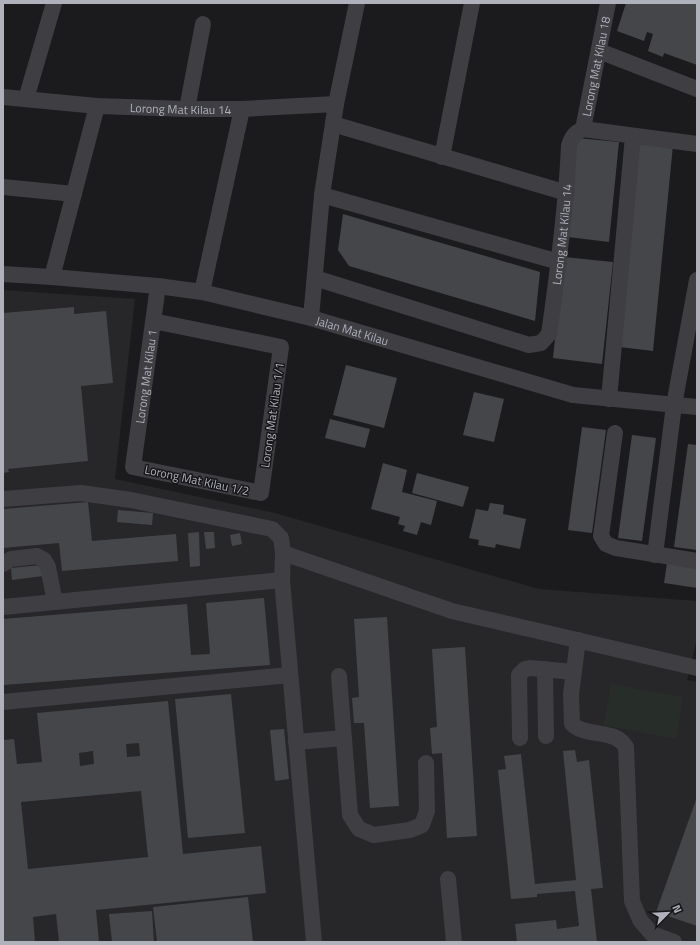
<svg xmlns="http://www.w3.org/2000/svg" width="700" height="945" viewBox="0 0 700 945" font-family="'Titillium Web',sans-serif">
	<rect width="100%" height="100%" fill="#1b1b1d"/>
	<!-- built -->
	<path fill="#27272a" d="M3,290L135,299L115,479L275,513L539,589L697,601V638L687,680L697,682V942H3Z"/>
	<!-- green -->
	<path fill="#272e29" d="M611,684L683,697L676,739L604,725Z"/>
	<!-- building -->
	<path fill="#454649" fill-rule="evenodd" d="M626,3H697V65L664,53L663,57L648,51L653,34L647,32L644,41L617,31Z
		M577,138L619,142L609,242L568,237Z
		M640,142L673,145L653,351L620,347Z
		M343,214L540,272L535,321L349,266L338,250Z
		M564,257L613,262L602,364L553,358Z
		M74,307V314L106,311L113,383L81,386L88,461L8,469L9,472L3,473V313Z
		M346,365L397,378L384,428L333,415Z
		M474,392L504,399L494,442L463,435Z
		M330,419L370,429L365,448L325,438Z
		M582,427L606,430L592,533L568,530Z
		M632,435L656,438L642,541L618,538Z
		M688,444L697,445V550L674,547Z
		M383,463L407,470L402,492L437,501L431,525L421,522L417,535L403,531L405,526L398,524L400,517L371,509Z
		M417,473L469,487L463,507L412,493Z
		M88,502L92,541L176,534L178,561L62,571L59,543L3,548V509Z
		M490,503L504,505L503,514L526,519L520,549L496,544L495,548L478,545L479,540L469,538L476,509L488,511Z
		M118,510L153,513L152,525L117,522Z
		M199,532L200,566L190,567L188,533Z
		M204,532H214L215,548L206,549Z
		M240,533L242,544L232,546L230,535Z
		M667,563L697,567V588L664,583Z
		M42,565L43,576L12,580L11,568Z
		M264,598L270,665L3,685V619L187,604L191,655L210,654L206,603Z
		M387,617L399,806L370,808L364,723H354L352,698L359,697L354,619Z
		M465,647L477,836L447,838L442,753L432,754L430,728L437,727L432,649Z
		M231,694L245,833L188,838L175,699Z
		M168,701L183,854L261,846L266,893L96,910L99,942H59L56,914L33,917L35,942H3V740L14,739L17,764L42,762L37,713ZM139,743L140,756L127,757L126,744ZM93,751L94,764L80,766L79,753ZM141,791L148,857L28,869L21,802Z
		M284,729L289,779L275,781L270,730Z
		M575,750L577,762L589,760L603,888L591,889L597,942H517L515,924L556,920L557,929L579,926L575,891L537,894V897L511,899L498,770L506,769L504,756L521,754L535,884L576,880L563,751Z
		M697,797V926L656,912Z
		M248,897L253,942H157L153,907Z
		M152,911L154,942H112L109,914Z"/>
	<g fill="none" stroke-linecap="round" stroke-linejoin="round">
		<!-- minor -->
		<g stroke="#3e3e43" stroke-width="16">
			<path d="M599,51L697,89"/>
			<path id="s1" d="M3,97L97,106L187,109H242L336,104"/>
			<path d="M26,99L54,3"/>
			<path d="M187,109L203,24"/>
			<path d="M333,124L567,193"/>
			<path id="s2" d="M583,129L608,3"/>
			<path d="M442,157L472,3"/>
			<path d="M3,187L74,194"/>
			<path d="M322,195L559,262"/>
			<path id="s3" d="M3,274L52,277L158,286L202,292L311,318L573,395L697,407"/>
			<path d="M52,277L97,106"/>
			<path id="s4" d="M315,278L529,345L541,343L549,334C558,271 566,209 569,146C571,137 575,133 583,129L697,144"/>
			<path d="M202,292L242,109"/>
			<path d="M311,318L322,195L336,104L357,3"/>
			<path id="s5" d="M153,321L281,347L261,493L133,467L158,286"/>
			<path d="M609,399L633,136"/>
			<path d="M615,433L601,536L606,544L616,548L697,561"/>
			<path d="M3,499L81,493L131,500L272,529L281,538L283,553L282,580L314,942"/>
			<path d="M283,553L452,611L697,668"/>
			<path d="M655,555L674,405L697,280"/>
			<path d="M3,564L11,559L37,556L44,560L48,567L55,602"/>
			<path d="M3,607L282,580"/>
			<path d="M578,640L571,694L572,724C587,738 614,728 626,747L632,901L640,920L652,934L674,942"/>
			<path d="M545,669L546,736"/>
			<path d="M339,676L350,815L359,829L374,835L410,830L422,825L427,811L426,763"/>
			<path d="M3,702L290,675"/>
			<path d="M520,738L519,675L525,669L530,668L574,672"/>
			<path d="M296,742L344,738"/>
			<path d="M448,879L454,942"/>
		</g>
	</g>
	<g text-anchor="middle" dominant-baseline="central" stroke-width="3" stroke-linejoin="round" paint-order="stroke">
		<!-- street labels -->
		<g font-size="12" fill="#afb1bb" stroke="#161618">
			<text stroke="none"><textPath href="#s2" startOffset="64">Lorong Mat Kilau 18</textPath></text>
			<text stroke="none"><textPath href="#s1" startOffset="178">Lorong Mat Kilau 14</textPath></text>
			<text stroke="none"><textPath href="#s4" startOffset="349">Lorong Mat Kilau 14</textPath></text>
			<text stroke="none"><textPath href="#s3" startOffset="355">Jalan Mat Kilau</textPath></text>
			<text stroke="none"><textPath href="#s5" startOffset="500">Lorong Mat Kilau 1</textPath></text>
			<text transform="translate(272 415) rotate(-82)">Lorong Mat Kilau 1/1</text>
			<text transform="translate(197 480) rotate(12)">Lorong Mat Kilau 1/2</text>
		</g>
	</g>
	<!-- border -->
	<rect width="700" height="945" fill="none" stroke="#afb1bb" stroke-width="8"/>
	<!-- north arrow -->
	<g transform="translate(668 913) rotate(66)" stroke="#161618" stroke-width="3" paint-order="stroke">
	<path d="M0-3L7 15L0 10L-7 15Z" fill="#afb1bb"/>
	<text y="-6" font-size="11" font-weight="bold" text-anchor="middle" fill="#afb1bb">N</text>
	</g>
</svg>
